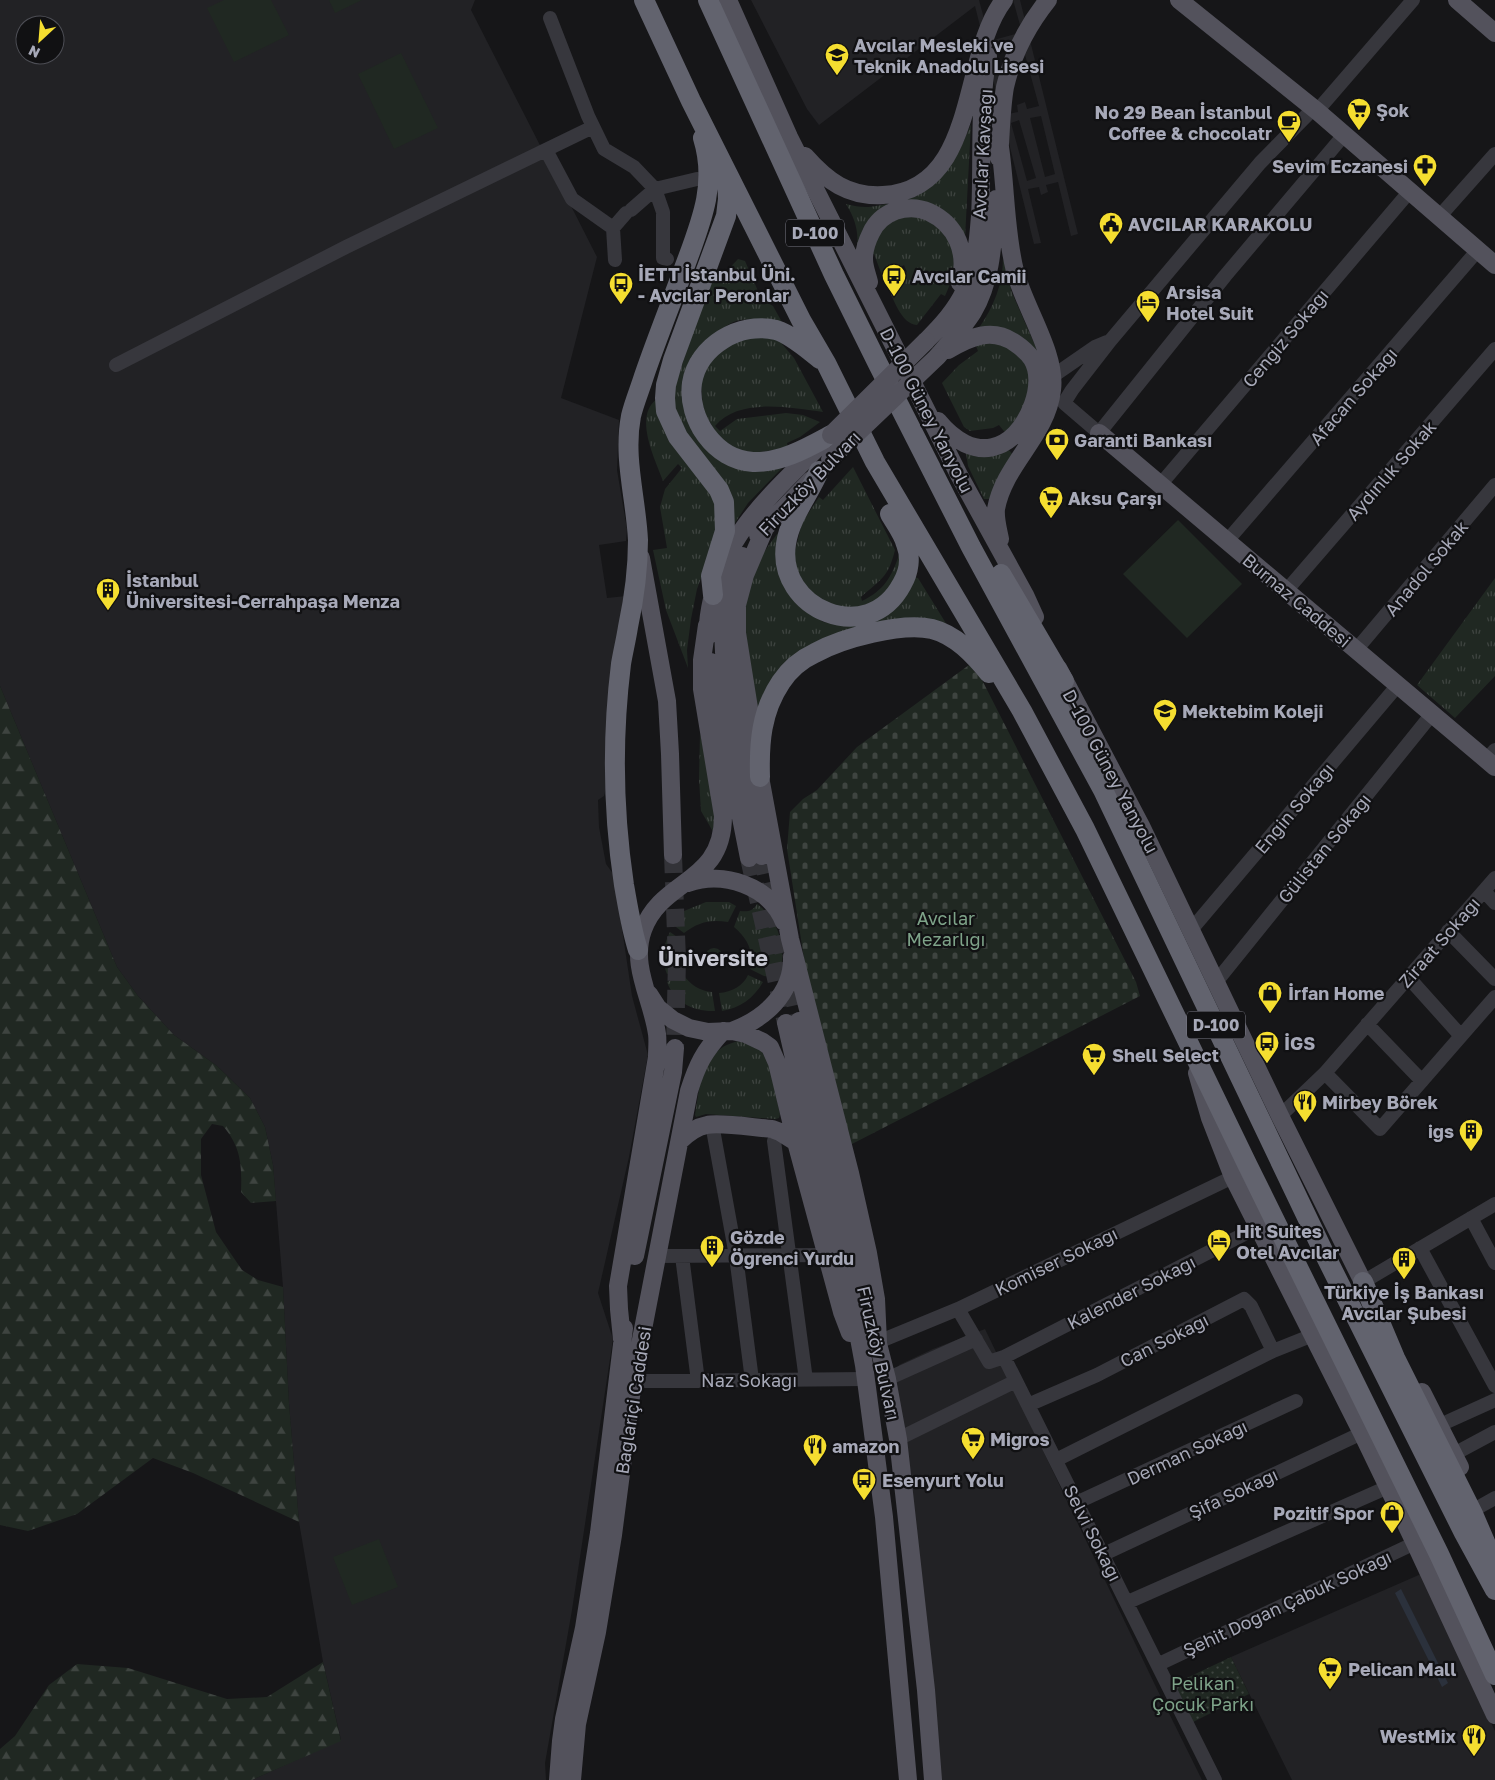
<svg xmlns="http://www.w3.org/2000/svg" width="1495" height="1780" viewBox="0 0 1495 1780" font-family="'Golos Text',sans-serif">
	<defs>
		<pattern id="grass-tufts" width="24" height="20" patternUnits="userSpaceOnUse" patternTransform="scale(1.25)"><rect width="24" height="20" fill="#202822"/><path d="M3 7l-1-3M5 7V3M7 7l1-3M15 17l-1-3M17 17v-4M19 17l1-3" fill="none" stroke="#3e4440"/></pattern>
		<pattern id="forest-firs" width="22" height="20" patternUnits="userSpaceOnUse" patternTransform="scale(1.25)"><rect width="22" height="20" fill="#202822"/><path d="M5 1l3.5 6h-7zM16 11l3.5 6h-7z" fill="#3e4440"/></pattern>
		<pattern id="cemetery-stones" width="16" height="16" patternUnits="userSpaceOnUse" patternTransform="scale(1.25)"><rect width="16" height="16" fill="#202822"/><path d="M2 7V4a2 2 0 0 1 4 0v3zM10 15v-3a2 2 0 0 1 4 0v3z" fill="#3e4440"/></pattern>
		<pattern id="park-dots" width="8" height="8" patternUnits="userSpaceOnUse" patternTransform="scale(1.25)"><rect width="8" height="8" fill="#202822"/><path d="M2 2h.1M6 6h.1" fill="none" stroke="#3e4440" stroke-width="1.8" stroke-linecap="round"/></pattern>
	</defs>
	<rect width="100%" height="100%" fill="#161618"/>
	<!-- built -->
	<path fill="#222225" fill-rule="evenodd" d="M0,0H475L471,10L597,257L561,398L619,420L617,470L627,529L626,541L599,545L607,598L626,596L607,784L604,796L598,800L599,827L606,864L614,875L632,996L648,1055L629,1157L598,1293L613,1339L572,1610L545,1763L546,1780H252L341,1740L323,1662L299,1522L289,1404L283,1287L273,1165L265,1127L250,1098L217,1066L174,1035L138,996L117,967L0,686ZM25,25H55V55H25Z
		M751,0H979L990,41L1022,32L1013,0H1020L1078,234L1071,236L1058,182L1046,185L1048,192L1041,195L1039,187L1028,189L1041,243L1034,244L975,6L819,125L807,109ZM1021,40L1039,106L1027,109L1025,102L1017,105L1018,112L1008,114L991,48ZM1041,116L1055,174L1045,177L1030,118ZM1019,120L1036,178L1027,181L1011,123Z
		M985,1329L1155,1685L1202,1780H941L893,1382L899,1365L933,1349Z
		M1421,1574L1495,1731V1780H1292L1231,1657Z"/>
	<!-- grass -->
	<path fill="url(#grass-tufts)" d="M971,124L965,238L917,201L857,246C859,230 854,217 846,204C864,209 873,207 891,203C940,192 953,167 971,124Z
		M918,214C922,216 928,217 932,219C936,222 939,227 942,231C960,254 956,272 945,296L941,294L920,321L917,325C901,324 893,298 887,285L890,284L888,281L907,272L904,265L883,278L874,254H870C884,226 883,217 918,214Z
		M1003,258L1012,293L1038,352L979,328C994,306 1003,284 1003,258Z
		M738,259L745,261L761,298L773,306L783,324C770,322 750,317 736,321C723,325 712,339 703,347L698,435L784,466L748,503L733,526L679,427L672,395L713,272L723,275Z
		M761,334L783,340L782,344L794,358L823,412C790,408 739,397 715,426L720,431L737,419L786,413L803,415L820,422L800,437L787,443L788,448L753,453L739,450L722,442L703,411L701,381L707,364L733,343Z
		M983,343L998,344L1011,348L1023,359L1029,370L1031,383L1022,412L1007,435L999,425L993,428L970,431L964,427L942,383L959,365L978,351L976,346Z
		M657,399L703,475L721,513L707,562L697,589L691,619L687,650L688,668L666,610L653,550L667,548L660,507L665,489L682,468L678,464L663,481C655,459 633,416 657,399Z
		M1009,450L1014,456L995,486L989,499H984L968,466L966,453L996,455Z
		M853,467L895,550C888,578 881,579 861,597L862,601C884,590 891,578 899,555L903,563L885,598L847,612L806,591L793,559L802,523L819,497L823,500Z
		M782,528L803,608L823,622L844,625L913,577L918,578L947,625L839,635L755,715C746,660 733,613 760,560C765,549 774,538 782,528Z
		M1495,578V676L1455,718L1417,685Z
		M700,733L715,803V835L701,811L699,779Z
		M706,902H729L736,906L728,922C711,919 698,922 684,933L672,924L684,911Z
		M757,904C781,921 787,952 779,978L764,976L750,969C754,951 748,939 734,927L740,911C748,912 753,911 757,904Z
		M670,932L683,941L678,954V969L667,974C661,960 663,945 670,932Z
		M705 957a9 9 0 1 1 18 0a9 9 0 1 1-18 0Z
		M683,974C690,985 700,991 712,992L715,1011C694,1012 674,1002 667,982Z
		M748,975L763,982C754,998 740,1008 722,1011L719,993C732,992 743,986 748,975Z
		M738,1041C747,1044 757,1046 763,1053C773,1066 776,1098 780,1114L779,1118L776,1119L706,1114L696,1117L695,1115C699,1093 700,1063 720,1049C725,1045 732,1043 738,1041Z"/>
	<!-- forest -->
	<path fill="url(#forest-firs)" d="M0,686L117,967L138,996L174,1035L217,1066L250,1098L265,1127L273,1165L276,1201L251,1203L241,1192C242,1165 241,1147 223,1126L212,1124L201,1139V1175L216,1232L242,1270L258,1280L283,1287L289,1404L299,1522L193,1473L153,1458L77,1514L28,1531L0,1525Z
		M323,1662L341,1741L252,1780H0V1749L15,1736L49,1685L77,1664L128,1668L227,1699L267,1697Z"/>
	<!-- cemetery -->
	<path fill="url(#cemetery-stones)" d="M969,665L982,680L1136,982L1140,996L850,1145L805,965L787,849L790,812L803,799L817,790L857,747Z"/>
	<!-- park -->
	<path fill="url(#park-dots)" d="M1231,1657L1249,1694L1191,1723L1174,1684Z"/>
	<!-- garden -->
	<path fill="#202822" d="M224,0H271L289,35L234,62L207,8Z
		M329,0H362L335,13Z
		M401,53L438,128L394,149L358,74Z
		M1178,520L1242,584L1187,638L1123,574Z
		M379,1539L398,1587L352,1605L333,1557Z"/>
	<!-- water -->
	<path fill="#2b313c" d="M1401,1589L1448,1683L1442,1687L1395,1593Z"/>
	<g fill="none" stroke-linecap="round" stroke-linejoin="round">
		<!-- major-tunnel -->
		<path stroke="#333338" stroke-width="18" stroke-dasharray="18 9" stroke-linecap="butt" d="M673,855L677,960L675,1048
			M762,856L799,1021
			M749,858L786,1023"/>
		<!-- minor -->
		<path stroke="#37373d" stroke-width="14" d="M550,18L588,116L604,149L634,167L655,189L663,212V258L667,259
			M1344,135L1225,276L1099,433L1064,403L1072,390L1110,341L1260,163L1309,113L1317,111L1413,0
			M546,150L572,199L613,228L615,260
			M631,210L655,189L697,179
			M1439,217L1495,154
			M613,228L626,213
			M116,365L346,247L593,127
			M1053,376L1095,347L1107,342
			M1160,485L1410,191
			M1227,541L1478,250
			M1286,591L1495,349
			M1356,650L1495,485
			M1486,760L1495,750
			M1484,891L1495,903
			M1191,930L1398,685
			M1448,931L1495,979
			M1408,977L1461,1036
			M1216,982L1432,714
			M1367,1024L1422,1081
			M1325,1073L1380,1129L1495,997
			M1280,1116L1325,1073L1495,878
			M712,1124L736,1256L752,1380
			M774,1141L806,1380
			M1471,1218L1495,1263
			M1420,1248L1495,1386
			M658,1256L826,1255
			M682,1256L698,1381
			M1363,1282L1495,1204
			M958,1309L989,1362L1004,1357L1258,1227
			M878,1342L958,1309L1233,1177
			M1004,1357L1215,1780
			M887,1379L976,1339
			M633,1381L866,1379
			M1028,1405L1097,1375L1244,1299L1251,1306L1273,1351
			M1440,1425L1495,1400
			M898,1439L1016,1381
			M1454,1454L1495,1432
			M1056,1460L1273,1351L1313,1335
			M1078,1502L1296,1401
			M1479,1507L1495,1498
			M1104,1554L1362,1433
			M1128,1602L1388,1487
			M1159,1664L1415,1543"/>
		<!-- major -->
		<path stroke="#53525c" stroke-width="18" d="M728,0L789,137L959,475L1025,595L1035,617
			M1179,0L1317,111L1495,265
			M1457,0L1495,33
			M805,156C827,181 848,197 883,195C979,190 960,57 1004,0
			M999,158C1001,135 1001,110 1005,87C1012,56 1028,25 1048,0
			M869,282C867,274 864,267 864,259C864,250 867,241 871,233C876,222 884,215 895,211C907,207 918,207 929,212C957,225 968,253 960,283
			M926,341C941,326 956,310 965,290C976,267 978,241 980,216C983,163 978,108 988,56
			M937,357C949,343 963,328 973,312C993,279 993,236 996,199
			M938,421C973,464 1015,454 1033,404C1038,390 1040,372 1032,359C1028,353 1021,347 1015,343C992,327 970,337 948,350
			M1099,433L1495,767
			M765,528L745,575L737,605V633L760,777L790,939L850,1173L868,1253L876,1299L878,1342
			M758,535L811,480
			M1000,539C998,529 995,519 996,509C1004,464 1047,436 1052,390C1057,354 1024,307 1015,271C1005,231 1006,188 1000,147
			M742,556C726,586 722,618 724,652L762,856
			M641,558L667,701L670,754L673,855
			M708,636C707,623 709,612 712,599C725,531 778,489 823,442
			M711,662L714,682L749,858
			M1058,668L1141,826L1280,1116L1369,1294
			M688,883C723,871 769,885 784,922
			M649,994L658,1008L673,1020L689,1028L708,1032L732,1031L746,1034L763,1042L770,1047L777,1063L796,1142L842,1312L850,1333
			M799,1021L863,1283
			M786,1023L824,1189L846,1268L864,1365L884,1517L908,1780
			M732,1031C764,1019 793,994 792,957
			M1197,1073L1210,1118L1233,1177L1362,1433L1415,1543L1495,1715
			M680,1141C688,1133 696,1127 707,1125C721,1122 756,1128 772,1129L780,1132L796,1142
			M635,1256L673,1072L675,1048
			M875,1332L887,1379L898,1439L926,1690L933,1780
			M622,1339L619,1309L618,1286L657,1057C657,1049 658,1041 657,1034C652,998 630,966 643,930C662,878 723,884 723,816L702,689V660L707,625
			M1422,1392L1460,1467
			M558,1780L561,1741L564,1719L584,1628L599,1533L624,1328
			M572,1780L577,1724L597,1632L613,1535L633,1381L689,1091C697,1065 704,1051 723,1031"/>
		<!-- highway -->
		<path stroke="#62636e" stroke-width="20" d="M644,0L691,101L801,320L826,363L875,462L1022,711L1085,829L1248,1166L1439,1554L1495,1675
			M708,0L834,275L878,364L971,547L1103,790L1326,1257L1464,1533L1495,1590
			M820,359C807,349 792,335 776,330C740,321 698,346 692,383C687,419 715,460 753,462C781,463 807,448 831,435
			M819,471C809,495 790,517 786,544C776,609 868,648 902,584C909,572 911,557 906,544C903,533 895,523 890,514
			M1001,574L1064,681
			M713,595L711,576L725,531L724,502L719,490L678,437L666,411L665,398L666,385L673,360L726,216L728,199L727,177
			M760,777C759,743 761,712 781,682C789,670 802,659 815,653C842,638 902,622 932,629C956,635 974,655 989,673
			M638,950C631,928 628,907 624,885C613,812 612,737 621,664C623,652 626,640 628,627C634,599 638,569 638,540C636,498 623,458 631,416C634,403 640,389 644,376C657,338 672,301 686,263C702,220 717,183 703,138
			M1363,1282L1395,1358L1473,1514L1495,1565"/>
		<!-- major-bridge -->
		<path stroke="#53525c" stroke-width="18" d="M831,435L926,341
			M830,459L937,357"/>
	</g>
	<!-- icons -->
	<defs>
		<symbol id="school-pin" viewBox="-11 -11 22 30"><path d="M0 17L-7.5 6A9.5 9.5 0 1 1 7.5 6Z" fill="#f5de30" stroke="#111113"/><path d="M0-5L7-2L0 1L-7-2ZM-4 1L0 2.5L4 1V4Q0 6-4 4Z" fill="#111"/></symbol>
		<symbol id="supermarket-pin" viewBox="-11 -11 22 30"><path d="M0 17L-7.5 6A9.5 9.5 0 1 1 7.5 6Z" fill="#f5de30" stroke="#111113"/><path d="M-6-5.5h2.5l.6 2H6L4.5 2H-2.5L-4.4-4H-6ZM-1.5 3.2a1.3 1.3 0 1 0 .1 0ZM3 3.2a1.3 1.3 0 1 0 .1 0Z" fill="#111"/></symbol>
		<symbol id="cafe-pin" viewBox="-11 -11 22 30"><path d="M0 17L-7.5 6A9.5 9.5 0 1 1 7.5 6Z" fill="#f5de30" stroke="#111113"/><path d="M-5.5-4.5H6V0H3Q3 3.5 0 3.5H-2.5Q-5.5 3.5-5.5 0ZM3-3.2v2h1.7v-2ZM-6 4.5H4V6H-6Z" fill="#111"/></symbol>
		<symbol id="pharmacy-pin" viewBox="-11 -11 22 30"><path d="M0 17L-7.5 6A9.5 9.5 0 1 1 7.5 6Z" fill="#f5de30" stroke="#111113"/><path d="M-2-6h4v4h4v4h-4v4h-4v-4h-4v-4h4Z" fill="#111"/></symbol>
		<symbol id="civic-pin" viewBox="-11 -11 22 30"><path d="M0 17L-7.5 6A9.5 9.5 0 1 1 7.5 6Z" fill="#f5de30" stroke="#111113"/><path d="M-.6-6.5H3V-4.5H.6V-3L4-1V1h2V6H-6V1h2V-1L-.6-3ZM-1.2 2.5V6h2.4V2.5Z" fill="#111"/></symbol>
		<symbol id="bus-pin" viewBox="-11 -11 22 30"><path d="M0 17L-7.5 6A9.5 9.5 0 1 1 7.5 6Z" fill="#f5de30" stroke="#111113"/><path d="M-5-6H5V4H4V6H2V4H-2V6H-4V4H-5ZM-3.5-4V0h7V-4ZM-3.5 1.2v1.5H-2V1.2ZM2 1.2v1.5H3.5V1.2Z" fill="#111"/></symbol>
		<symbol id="hotel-pin" viewBox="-11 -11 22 30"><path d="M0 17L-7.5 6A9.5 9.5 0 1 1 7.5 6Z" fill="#f5de30" stroke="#111113"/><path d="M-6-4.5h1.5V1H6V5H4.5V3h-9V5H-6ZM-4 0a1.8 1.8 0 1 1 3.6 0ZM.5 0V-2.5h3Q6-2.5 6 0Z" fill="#111"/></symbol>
		<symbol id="bank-pin" viewBox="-11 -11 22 30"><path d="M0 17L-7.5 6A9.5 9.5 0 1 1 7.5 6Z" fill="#f5de30" stroke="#111113"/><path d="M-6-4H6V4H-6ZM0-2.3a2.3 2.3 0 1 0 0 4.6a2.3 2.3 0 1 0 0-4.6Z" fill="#111"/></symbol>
		<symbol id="building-pin" viewBox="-11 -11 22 30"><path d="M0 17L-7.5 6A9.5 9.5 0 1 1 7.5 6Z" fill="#f5de30" stroke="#111113"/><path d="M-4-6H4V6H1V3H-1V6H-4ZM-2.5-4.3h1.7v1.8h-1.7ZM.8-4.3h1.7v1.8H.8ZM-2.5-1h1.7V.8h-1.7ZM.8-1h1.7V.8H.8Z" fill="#111"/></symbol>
		<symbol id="shop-pin" viewBox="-11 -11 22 30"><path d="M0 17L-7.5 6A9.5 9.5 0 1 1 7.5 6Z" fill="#f5de30" stroke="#111113"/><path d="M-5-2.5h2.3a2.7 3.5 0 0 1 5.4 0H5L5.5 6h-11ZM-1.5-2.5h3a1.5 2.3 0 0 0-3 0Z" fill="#111"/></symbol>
		<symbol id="restaurant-pin" viewBox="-11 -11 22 30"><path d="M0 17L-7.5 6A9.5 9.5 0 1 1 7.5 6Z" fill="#f5de30" stroke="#111113"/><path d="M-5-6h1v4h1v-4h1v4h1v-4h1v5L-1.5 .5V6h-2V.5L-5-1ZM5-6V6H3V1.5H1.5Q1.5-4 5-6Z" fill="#111"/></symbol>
	</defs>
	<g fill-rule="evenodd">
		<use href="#school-pin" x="823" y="41" width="28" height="38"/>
		<use href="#supermarket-pin" x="1345" y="96" width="28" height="38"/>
		<use href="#cafe-pin" x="1275" y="108" width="28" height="38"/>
		<use href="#pharmacy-pin" x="1411" y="152" width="28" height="38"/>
		<use href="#civic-pin" x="1097" y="210" width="28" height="38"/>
		<use href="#bus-pin" x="880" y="262" width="28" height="38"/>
		<use href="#bus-pin" x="607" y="270" width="28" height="38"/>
		<use href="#hotel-pin" x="1134" y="288" width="28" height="38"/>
		<use href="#bank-pin" x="1043" y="426" width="28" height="38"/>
		<use href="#supermarket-pin" x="1037" y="484" width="28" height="38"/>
		<use href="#building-pin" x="94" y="576" width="28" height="38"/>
		<use href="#school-pin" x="1151" y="697" width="28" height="38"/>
		<use href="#shop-pin" x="1256" y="979" width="28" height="38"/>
		<use href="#bus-pin" x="1253" y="1029" width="28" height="38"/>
		<use href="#supermarket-pin" x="1080" y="1041" width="28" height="38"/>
		<use href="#restaurant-pin" x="1291" y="1088" width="28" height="38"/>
		<use href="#building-pin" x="1457" y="1117" width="28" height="38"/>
		<use href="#hotel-pin" x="1205" y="1227" width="28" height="38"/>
		<use href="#building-pin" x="698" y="1233" width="28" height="38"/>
		<use href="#building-pin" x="1390" y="1245" width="28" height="38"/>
		<use href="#supermarket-pin" x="959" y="1425" width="28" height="38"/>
		<use href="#restaurant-pin" x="801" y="1432" width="28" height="38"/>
		<use href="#bus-pin" x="850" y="1466" width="28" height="38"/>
		<use href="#shop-pin" x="1378" y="1499" width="28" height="38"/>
		<use href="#supermarket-pin" x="1316" y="1655" width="28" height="38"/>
		<use href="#restaurant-pin" x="1460" y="1722" width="28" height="38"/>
	</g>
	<g text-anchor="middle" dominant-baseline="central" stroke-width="4.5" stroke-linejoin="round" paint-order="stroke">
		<!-- shield labels -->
		<g fill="#111113" stroke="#7a7b86" stroke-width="1">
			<rect x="786" y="219.5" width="58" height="27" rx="4"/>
			<rect x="1187" y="1011.5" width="58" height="27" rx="4"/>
		</g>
		<g font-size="16" font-weight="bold" fill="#a7a9b8">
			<text x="815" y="233">D-100</text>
			<text x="1216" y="1025">D-100</text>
		</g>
		<!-- poi labels -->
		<g font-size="18" font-weight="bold" fill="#a7a9b8" stroke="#111113" text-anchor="start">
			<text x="854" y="45">Avcılar Mesleki ve<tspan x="854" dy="21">Teknik Anadolu Lisesi</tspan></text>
			<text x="1376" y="110">Şok</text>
			<text x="1272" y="112" text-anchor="end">No 29 Bean İstanbul<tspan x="1272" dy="21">Coffee &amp; chocolatr</tspan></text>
			<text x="1408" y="166" text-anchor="end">Sevim Eczanesi</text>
			<text x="1128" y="224">AVCILAR KARAKOLU</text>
			<text x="638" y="274">İETT İstanbul Üni.<tspan x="638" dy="21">- Avcılar Peronlar</tspan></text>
			<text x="912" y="276">Avcılar Camii</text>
			<text x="1166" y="292">Arsisa<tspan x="1166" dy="21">Hotel Suit</tspan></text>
			<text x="1074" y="440">Garanti Bankası</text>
			<text x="1068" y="498">Aksu Çarşı</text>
			<text x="126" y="580">İstanbul<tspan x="126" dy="21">Üniversitesi-Cerrahpaşa Menza</tspan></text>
			<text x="1182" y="711">Mektebim Koleji</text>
			<text x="1288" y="993">İrfan Home</text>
			<text x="1284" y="1043">İGS</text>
			<text x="1112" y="1055">Shell Select</text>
			<text x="1322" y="1102">Mirbey Börek</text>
			<text x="1454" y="1131" text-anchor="end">igs</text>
			<text x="1236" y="1231">Hit Suites<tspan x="1236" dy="21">Otel Avcılar</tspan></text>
			<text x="730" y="1237">Gözde<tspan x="730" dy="21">Öğrenci Yurdu</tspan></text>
			<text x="1404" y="1292" text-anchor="middle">Türkiye İş Bankası<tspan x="1404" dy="21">Avcılar Şubesi</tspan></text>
			<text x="990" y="1439">Migros</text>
			<text x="832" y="1446">amazon</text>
			<text x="882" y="1480">Esenyurt Yolu</text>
			<text x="1374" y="1513" text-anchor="end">Pozitif Spor</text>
			<text x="1348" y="1669">Pelican Mall</text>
			<text x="1456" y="1736" text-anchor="end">WestMix</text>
		</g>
		<!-- street labels -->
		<g font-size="18" fill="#a7a9b8" stroke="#111113">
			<text transform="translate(982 154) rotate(-87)">Avcılar Kavşağı</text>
			<text transform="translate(1285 338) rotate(-50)">Cengiz Sokağı</text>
			<text transform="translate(1353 396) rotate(-49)">Afacan Sokağı</text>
			<text transform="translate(927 410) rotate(63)">D-100 Güney Yanyolu</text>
			<text transform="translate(1391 470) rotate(-49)">Aydınlık Sokak</text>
			<text transform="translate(809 483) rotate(-46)">Firuzköy Bulvarı</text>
			<text transform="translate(1426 568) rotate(-50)">Anadol Sokak</text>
			<text transform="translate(1297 600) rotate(40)">Burnaz Caddesi</text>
			<text transform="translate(1111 771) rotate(62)">D-100 Güney Yanyolu</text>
			<text transform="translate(1294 808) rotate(-50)">Engin Sokağı</text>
			<text transform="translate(1324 848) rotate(-51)">Gülistan Sokağı</text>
			<text transform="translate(1439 942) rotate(-49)">Ziraat Sokağı</text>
			<text transform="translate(1056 1261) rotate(-26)">Komiser Sokağı</text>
			<text transform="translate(1131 1292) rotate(-27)">Kalender Sokağı</text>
			<text transform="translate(1164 1340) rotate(-27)">Can Sokağı</text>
			<text transform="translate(879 1353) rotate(77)">Firuzköy Bulvarı</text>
			<text x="749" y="1380">Naz Sokağı</text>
			<text transform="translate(633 1400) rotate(-81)">Bağlariçi Caddesi</text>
			<text transform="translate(1187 1452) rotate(-25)">Derman Sokağı</text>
			<text transform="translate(1233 1493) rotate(-25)">Şifa Sokağı</text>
			<text transform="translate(1093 1533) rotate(63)">Selvi Sokağı</text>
			<text transform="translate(1287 1603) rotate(-25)">Şehit Doğan Çabuk Sokağı</text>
		</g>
		<!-- park labels -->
		<g font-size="18" fill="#7ea389" stroke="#111113">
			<text x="946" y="918">Avcılar<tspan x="946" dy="21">Mezarlığı</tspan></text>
			<text x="1203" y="1683">Pelikan<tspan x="1203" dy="21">Çocuk Parkı</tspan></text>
		</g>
		<!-- district labels -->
		<g font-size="22" font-weight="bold" fill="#c8c9d4" stroke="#111113">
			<text x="713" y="957">Üniversite</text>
		</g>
	</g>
	<!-- north arrow -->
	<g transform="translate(40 40) rotate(206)"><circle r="24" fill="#111113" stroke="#4d4e55"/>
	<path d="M0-4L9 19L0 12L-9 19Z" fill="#f5de30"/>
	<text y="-8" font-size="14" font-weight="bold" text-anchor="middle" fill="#a7a9b8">N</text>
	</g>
</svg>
